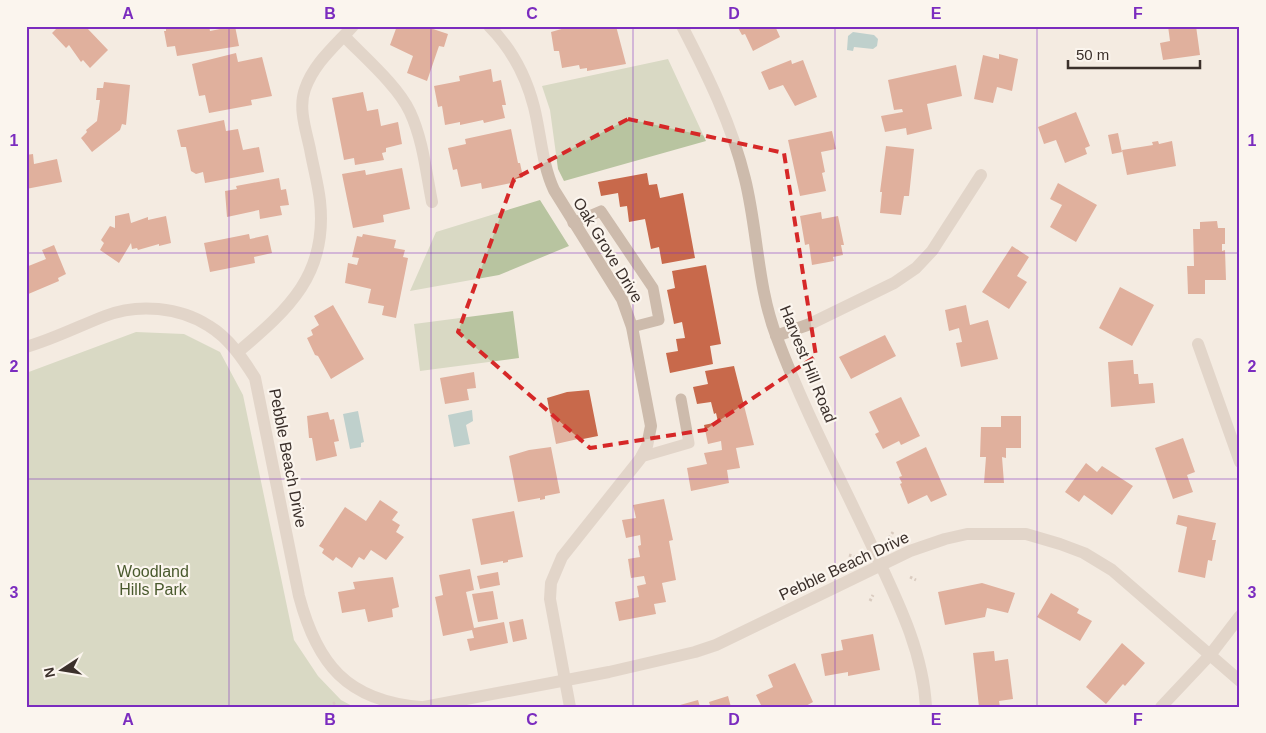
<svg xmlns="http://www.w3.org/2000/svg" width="1266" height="733" viewBox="0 0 1266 733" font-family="Helvetica,sans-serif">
	<rect width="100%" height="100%" fill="#f4ebe1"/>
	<!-- green -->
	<path fill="#b8c4a0" d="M668,59L706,141L564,181L558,169L550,110L542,86Z
		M540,200L569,246L499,275L410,291L436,232Z
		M513,311L519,358L420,371L414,324Z
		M136,332L184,334L220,352L243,395L294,640L318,676L341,700L354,707H26V373Z"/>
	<!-- water -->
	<path fill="#7fb0b2" d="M853,32L874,35L878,39L877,46L873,49L854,47L853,51L847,50L848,36Z
		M472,410L473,421L466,425L470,444L454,447L448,415Z
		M358,411L364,442L361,443V447L350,449L343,414Z"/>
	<!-- building -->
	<path fill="#c8694b" d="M59,26H89L87,28L108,50L90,68L83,60L81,62L69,45L66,48L52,33Z
		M166,26H209L210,31L235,26L239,46L177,56L175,46L167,47L164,31H166Z
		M397,26H434L433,29L448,34L444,47L439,46L427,81L407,73L413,56L390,45Z
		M572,26H616L626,64L587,71V68L580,69L579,65L562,68L559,51H554L551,32Z
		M737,26H775L780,37L753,51L745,34L742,35Z
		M1168,26H1196L1200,55L1163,60L1160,43L1170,41Z
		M236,53L238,62L262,57L272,96L251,100L252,105L209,113L205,95L199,96L192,64Z
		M999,54L1018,59L1012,91L997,87L993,103L974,99L983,55L999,59Z
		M791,60L792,64L803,60L817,97L795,106L783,85L769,90L761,72Z
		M956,65L962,96L927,104L932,129L907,135L906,128L885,132L881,116L903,112L902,109L894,110L888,80Z
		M491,69L493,82L501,80L506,105H502L505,118L484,123L483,120L460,125V122L445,125L442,106L438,107L434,86L460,81L459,76Z
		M104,82L130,85L126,125L122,124L120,130L92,152L81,138L87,132L86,130L97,121L100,100H96L97,88H103Z
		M363,92L367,111L378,109L381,126L398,122L402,144L386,148V152L382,153L384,160L355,165L354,158L344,160L332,98Z
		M1076,112L1090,146L1085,148L1087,154L1065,163L1056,140L1044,144L1038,127Z
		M224,120L226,131L238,129L243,150L259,147L264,172L205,183L203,172L196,174L191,171L186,147H181L177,130Z
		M511,129L518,163H520L523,177L515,179L516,182L482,189L481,183L461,187L457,169L453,170L448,148L466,144L465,139Z
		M832,131L836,149L821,152L825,172L822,173L826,191L800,196L788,140Z
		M1118,133L1122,152L1112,154L1108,135Z
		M1158,141L1159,144L1172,141L1176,166L1127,175L1122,150L1153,145L1152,142Z
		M886,146L914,149L909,196H904L901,215L880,213L882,192H880Z
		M33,154L34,164L57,159L62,182L26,189V155Z
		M402,168L410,209L383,215L384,222L353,228L342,174L365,170L366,175Z
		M647,173L649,185L657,184L660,198L683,193L695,258L662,264L659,247L651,249L645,219L629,222L627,206L620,207L618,193L601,196L598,182Z
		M279,178L281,190L286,189L289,205L280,206L282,215L260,219L259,210L227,217L225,191L237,189L236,186Z
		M1058,183L1097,205L1076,242L1050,227L1062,205L1050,199Z
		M821,212L822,219L838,216L844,245H841L843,255L833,257L834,261L812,265L809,244L805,245L800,216Z
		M129,213L131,223L148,217V220L166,216L171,243L159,246V244L138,250L137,248L132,249L131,243L119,263L100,250L104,243L101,240L110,226L115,228V216Z
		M1217,221L1218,228H1225V244H1222V251L1225,250L1226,280H1205V294H1188L1187,266H1194L1193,229H1200V222Z
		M249,234L250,239L268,235L272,253L254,257L255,263L210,272L204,243Z
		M363,234L396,240L394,248L405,250L403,257L408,258L396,318L382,315L384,306L368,303L371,289L345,283L348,263L357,265L359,258L352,257L357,236L362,237Z
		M54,245L66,274L58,278L59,281L26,295V267L46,259L42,250Z
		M1012,246L1029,257L1017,276L1027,282L1009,309L982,292Z
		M706,265L721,344L710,346L713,364L670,373L666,353L678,351L676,339L685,338L682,322L674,324L667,290L675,288L672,271Z
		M1120,287L1154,305L1132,346L1099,328Z
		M333,305L364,359L331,379L318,356L315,355L307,338L313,335L311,330L319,325L314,316Z
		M966,305L970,325L988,320L998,359L961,367L956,343L962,342L959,328L949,331L945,310Z
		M885,335L896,356L851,379L839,357Z
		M1133,360L1134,374H1138L1139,384L1153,383L1155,403L1111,407L1108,362Z
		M734,366L754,445L736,448L740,468L727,470L729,483L691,491L687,468L707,464L704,453L722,450L721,441L708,444L704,425L718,422L716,413L714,414L711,402L697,404L693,387L708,384L705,371Z
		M474,372L476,388L467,389L469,400L445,404L440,378Z
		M589,390L598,436L583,439L584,441L579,442L578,439L556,444L547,398L567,392Z
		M901,397L920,436L901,445L899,441L883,449L875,434L879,432L869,412Z
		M328,412L330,420L334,419L339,441L334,442L337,456L316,461L312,438H309L307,416Z
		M1001,416H1021V448H1006V458L1002,457L1004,483H984L986,457H980L981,427H1001Z
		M1183,438L1195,472L1187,475L1193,492L1173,499L1155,448Z
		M551,447L560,493L545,496V499L540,500V498L518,502L509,456L529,450Z
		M926,447L947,495L931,502L927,495L908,504L900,484L902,483L899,477L902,476L896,462Z
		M1086,463L1097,472L1102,466L1133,486L1112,515L1084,495L1079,502L1065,492Z
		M664,499L673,540L669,541L676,580L662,583L666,602L654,604L656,614L619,621L615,602L639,597L637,586L646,584L644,576L631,578L628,559L640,557L638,546L641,545L640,535L626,538L622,520L636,518L633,505Z
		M380,500L398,512L392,520L400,525L396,532L404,537L386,560L371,550L364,560L359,557L352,568L336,557L333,561L322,553L324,549L319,546L345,507L366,521Z
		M514,511L523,557L508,560V562L503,563V561L481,565L472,519Z
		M1178,515L1216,523L1212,540H1216L1212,561L1208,560L1205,578L1178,572L1187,527L1176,524Z
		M470,569L474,590L466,592L474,628L504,622L508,643L470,651L467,639L474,638L472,630L443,636L435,597L443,595L439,575Z
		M498,572L500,585L480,589L477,576Z
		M393,577L399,607L392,609L393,617L368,622L365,609L342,613L338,592L355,589L353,582Z
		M982,583L1015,593L1008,613L987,608L985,617L945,625L938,592Z
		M493,591L498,619L478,622L472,594Z
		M1051,593L1079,609L1077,613L1092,621L1080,641L1037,617Z
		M523,619L527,639L513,642L509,622Z
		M873,634L880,670L848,676V672L825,676L821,654L843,650L841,640Z
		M1122,643L1145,663L1125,686L1123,684L1106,704L1086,687Z
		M994,651L995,661L1008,659L1013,699L999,701L1000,707H979L973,653Z
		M795,663L813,702L804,707H762L756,695L773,687L768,675Z
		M728,696L731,707H707L710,705L709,702Z
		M698,700L700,707H680V705Z"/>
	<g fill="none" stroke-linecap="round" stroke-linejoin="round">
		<!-- path -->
		<path stroke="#b9a596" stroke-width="3" stroke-dasharray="2.5 2.5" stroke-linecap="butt" d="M889,538L893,532
			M849,555L855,557
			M910,577L916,580
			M870,601L873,595
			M26,701L30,707
			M329,707L337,701"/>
		<!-- service -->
		<path stroke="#cdbbac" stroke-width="11" d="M573,223L601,211L653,288L659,320L632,327
			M641,457L689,443L681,399"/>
		<!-- minor -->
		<path stroke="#cdbbac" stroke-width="12" d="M489,26C512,49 526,76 534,107C541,135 542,164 554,190L622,299L632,327L651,426L647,446L640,459L562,557L551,583L550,599L570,707
			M682,26C708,76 732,125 745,179C758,231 757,287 777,338C803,408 839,476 871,544C895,596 923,649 926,707
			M344,36C364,57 398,86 410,112C423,140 426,172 432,202
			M776,336L810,324L894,283L916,268L932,251L981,175
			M1198,344L1240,462
			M26,347C54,339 79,326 105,316C138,303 180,307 209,326C229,338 243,359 255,378L299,596C317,664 347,701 421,707
			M238,352C289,309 328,274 320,201C318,183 313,166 310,149C306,130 298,108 305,89C314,63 335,46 353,26
			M424,707L609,672L695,652L716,645L910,551L945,539L967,534H1026L1060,544L1084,553L1112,570L1240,681
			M1161,707L1210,655L1240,616"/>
	</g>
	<!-- marked area -->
	<path d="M0 0H1266V733H0ZM628,119L784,153L816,356L705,430L590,448L458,332L514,179Z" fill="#f4ebe1" fill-opacity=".55" fill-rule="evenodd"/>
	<path fill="none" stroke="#d62828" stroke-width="4" stroke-dasharray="10 6" stroke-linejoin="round" d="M628,119L784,153L816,356L705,430L590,448L458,332L514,179Z"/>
	<!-- grid -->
	<path fill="none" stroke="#7b2cbf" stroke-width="1" stroke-opacity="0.55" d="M229,26V707M431,26V707M633,26V707M835,26V707M1037,26V707M26,253H1240M26,479H1240"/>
	<g text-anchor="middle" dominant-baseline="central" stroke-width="4.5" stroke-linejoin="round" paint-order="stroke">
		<!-- street labels -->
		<g font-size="16" fill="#3b302b" stroke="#fbf5ee">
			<text transform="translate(608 250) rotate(59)">Oak Grove Drive</text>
			<text transform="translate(808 364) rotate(68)">Harvest Hill Road</text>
			<text transform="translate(288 458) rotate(79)">Pebble Beach Drive</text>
			<text transform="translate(844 566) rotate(-25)">Pebble Beach Drive</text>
		</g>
		<!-- park labels -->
		<g font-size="16" fill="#4a5a2e" stroke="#fbf5ee">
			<text x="153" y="571">Woodland<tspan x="153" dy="18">Hills Park</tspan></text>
		</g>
	</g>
	<!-- border -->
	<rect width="1266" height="733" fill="none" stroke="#fbf5ee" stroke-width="55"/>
	<!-- north arrow -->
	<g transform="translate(62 670) rotate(258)" stroke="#fbf5ee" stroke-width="4" paint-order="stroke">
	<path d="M0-4L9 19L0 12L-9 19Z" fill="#3b302b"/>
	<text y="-8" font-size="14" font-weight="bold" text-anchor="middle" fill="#3b302b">N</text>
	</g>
	<!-- scale -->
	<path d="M1068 60v8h132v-8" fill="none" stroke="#3b302b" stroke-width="2.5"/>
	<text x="1076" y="60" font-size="15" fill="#3b302b" stroke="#fbf5ee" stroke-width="4" paint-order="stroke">50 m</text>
	<rect x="28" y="28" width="1210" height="678" fill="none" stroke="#7b2cbf" stroke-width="2"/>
	<g font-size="16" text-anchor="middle" font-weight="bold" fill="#7b2cbf">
		<text x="128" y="19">A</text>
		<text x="330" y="19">B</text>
		<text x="532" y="19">C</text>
		<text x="734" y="19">D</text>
		<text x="936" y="19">E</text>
		<text x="1138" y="19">F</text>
		<text x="14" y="146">1</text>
		<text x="1252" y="146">1</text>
		<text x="14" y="372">2</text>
		<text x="1252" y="372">2</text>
		<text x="14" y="598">3</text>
		<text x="1252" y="598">3</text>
		<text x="128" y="725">A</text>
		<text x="330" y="725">B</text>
		<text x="532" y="725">C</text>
		<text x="734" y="725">D</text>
		<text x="936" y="725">E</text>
		<text x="1138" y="725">F</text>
	</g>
</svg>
